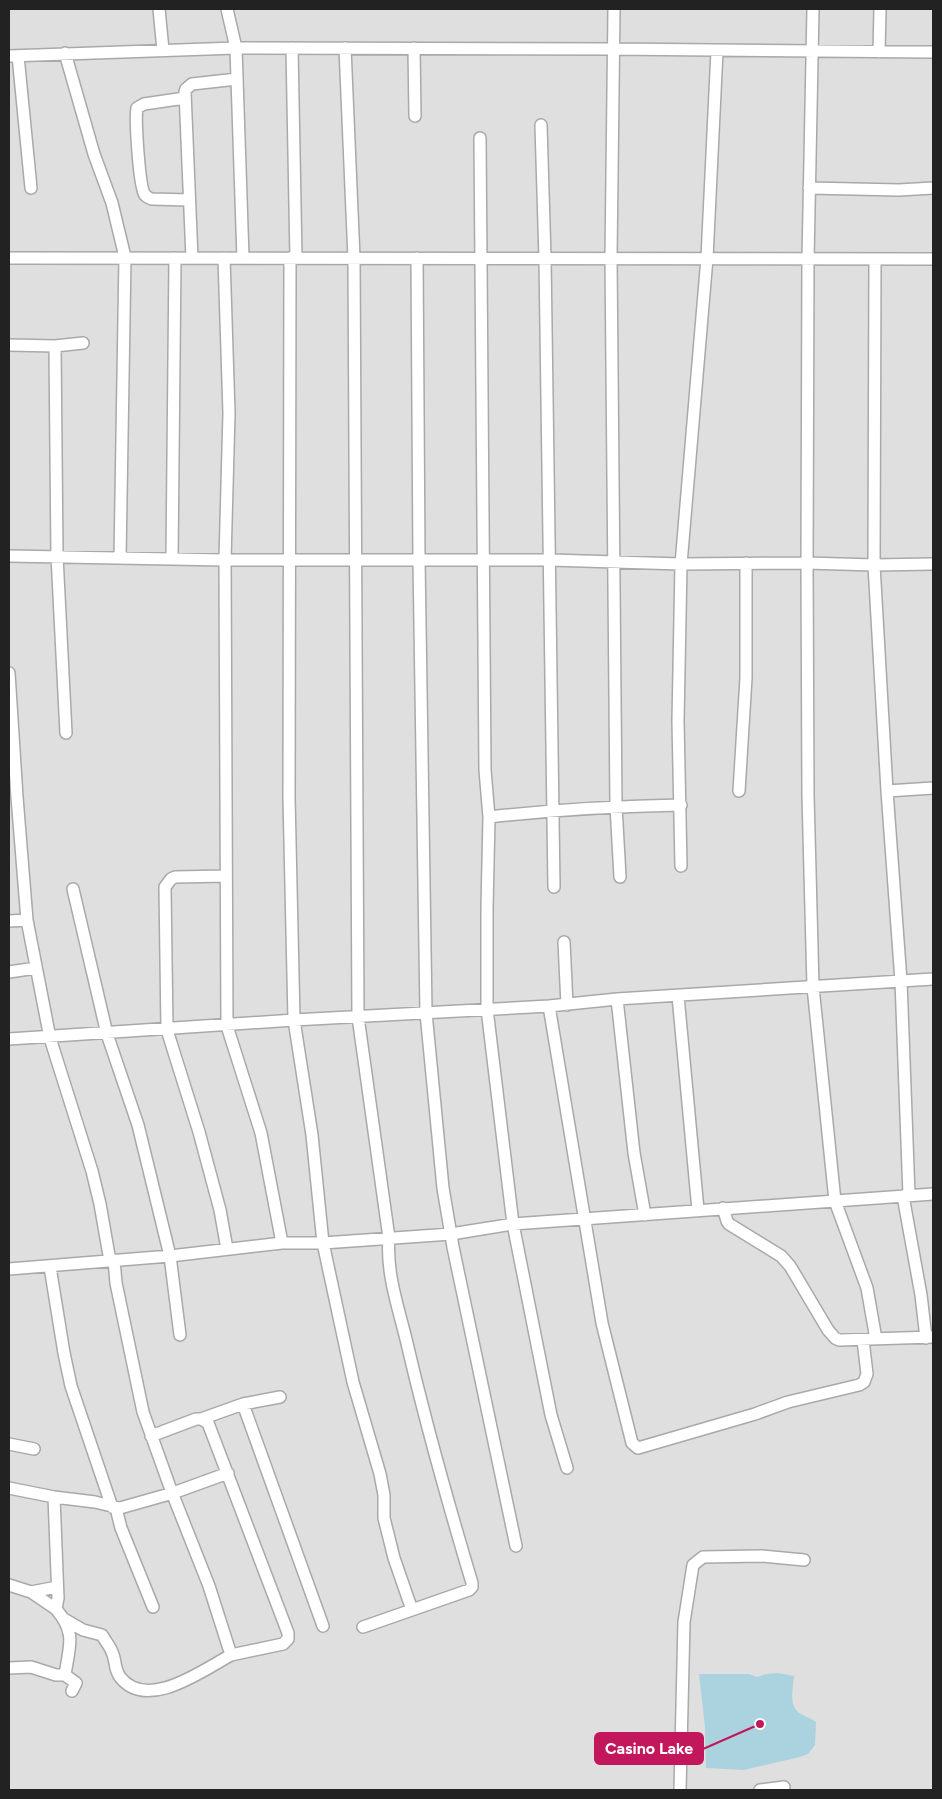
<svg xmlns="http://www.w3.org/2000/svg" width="942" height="1799" viewBox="0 0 942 1799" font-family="Figtree,sans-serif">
	<rect width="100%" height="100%" fill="#f2efe9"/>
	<!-- residential -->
	<path fill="#e0dfdf" d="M9,9H933V1790H9Z"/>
	<!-- water -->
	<path fill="#aad3df" d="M778,1673L794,1676C793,1689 788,1707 801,1714C806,1717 811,1718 816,1722L815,1745L808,1754L800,1757L744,1770L706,1768L705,1727L699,1674H749L757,1677L766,1674Z"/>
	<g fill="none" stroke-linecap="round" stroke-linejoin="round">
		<defs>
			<path id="minor" d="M159,9L163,50
				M227,9L236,48L243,258
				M614,9L611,258L616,806L620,877
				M813,9L808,259L807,563L808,795L813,987L835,1201L867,1288L876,1339
				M292,48L296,258
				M345,48L354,258L358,1017L389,1238C386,1272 398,1307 406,1339C425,1421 448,1503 472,1583V1587L469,1590L363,1627
				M414,48L415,116
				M879,52L880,9
				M65,53L94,154L112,203L125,257L120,558
				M9,56L236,48L613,49L933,52
				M18,56L31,188
				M185,98L144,104L137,108C135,119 139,187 145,195C148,198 149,198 152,199L189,200
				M541,125L545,258L554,887
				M480,138L485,770L489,817L487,908V1009L513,1224L551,1415L567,1468
				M809,188L899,190L933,188
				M9,258L933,259
				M192,258L185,92L186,89L192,84L237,79
				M224,258L229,413L225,560L227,1026L261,1133L282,1243
				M290,258L289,797L294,1020L312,1135L323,1243L353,1382L380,1474L384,1495V1518L394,1558L412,1610
				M417,258L419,560L426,1013L443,1188L453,1247L516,1546
				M875,259L874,565L887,791L901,981L909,1195
				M9,345L55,346L57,556L66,733
				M55,346L83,343
				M9,556L225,560H550L681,564L807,563L874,565L933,564
				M172,559L175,258
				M9,673L17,797L27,920L50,1038L92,1171L100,1204L110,1261
				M739,791L746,678V563
				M887,791L933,788
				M489,817C553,810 617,806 681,805
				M681,866L678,721L681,564L707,258L717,51
				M226,876L175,877L171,879L165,887L167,1030L199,1132L220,1210L227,1249
				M73,889L107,1034L138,1125L170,1256L180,1335
				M9,921L27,920
				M564,942L567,1005
				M9,972L36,968
				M678,996L698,1210
				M617,999L634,1153L645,1215
				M549,1006L602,1323L632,1443L638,1448L755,1414L788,1402L859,1385L864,1382L867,1374L863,1340
				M9,1039L294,1020L549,1006L617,999L933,979
				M903,1196L921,1295L926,1338
				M723,1208L727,1221L729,1224L781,1256L790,1266L828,1330L835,1338L839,1340L933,1337
				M50,1267L64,1353L71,1386L112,1507
				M9,1269L170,1256L282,1243H323L451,1234L513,1224L933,1194
				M243,1404L323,1626
				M201,1419L243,1404L280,1397
				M151,1436L196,1419H201L208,1423L288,1633V1639L283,1644L231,1655
				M9,1444L34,1449
				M9,1488L54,1497L95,1502L120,1508L173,1493L228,1473
				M54,1497L58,1598L56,1609C77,1634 69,1646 65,1675
				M116,1508L121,1528L153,1607
				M9,1585L31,1592L57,1587
				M31,1592L56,1609
				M64,1619L83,1630L102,1635C105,1641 110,1646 112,1652C116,1660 114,1669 120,1677C147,1712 203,1670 231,1655L209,1586L171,1490L143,1412L116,1283L114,1260
				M9,1668L31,1667L56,1675H65L76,1683L72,1691
				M680,1790L684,1622L693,1565L703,1557L761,1556L804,1560
				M760,1790L784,1787"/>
		</defs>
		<!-- minor casing -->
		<use href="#minor" stroke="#a9a9a9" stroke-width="14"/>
		<!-- minor -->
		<use href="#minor" stroke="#fff" stroke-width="11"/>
	</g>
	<!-- callouts -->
	<path fill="none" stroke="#c2185b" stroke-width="2" d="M760 1724L703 1749"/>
	<circle fill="#c2185b" stroke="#fff" stroke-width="2" cx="760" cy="1724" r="5"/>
	<rect fill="#c2185b" stroke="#c2185b" stroke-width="2" x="595" y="1733" width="108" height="31" rx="5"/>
	<g font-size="16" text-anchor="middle" font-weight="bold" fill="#fff">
		<text x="649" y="1754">Casino Lake</text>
	</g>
	<!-- border -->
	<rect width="942" height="1799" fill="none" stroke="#222222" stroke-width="20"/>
</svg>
